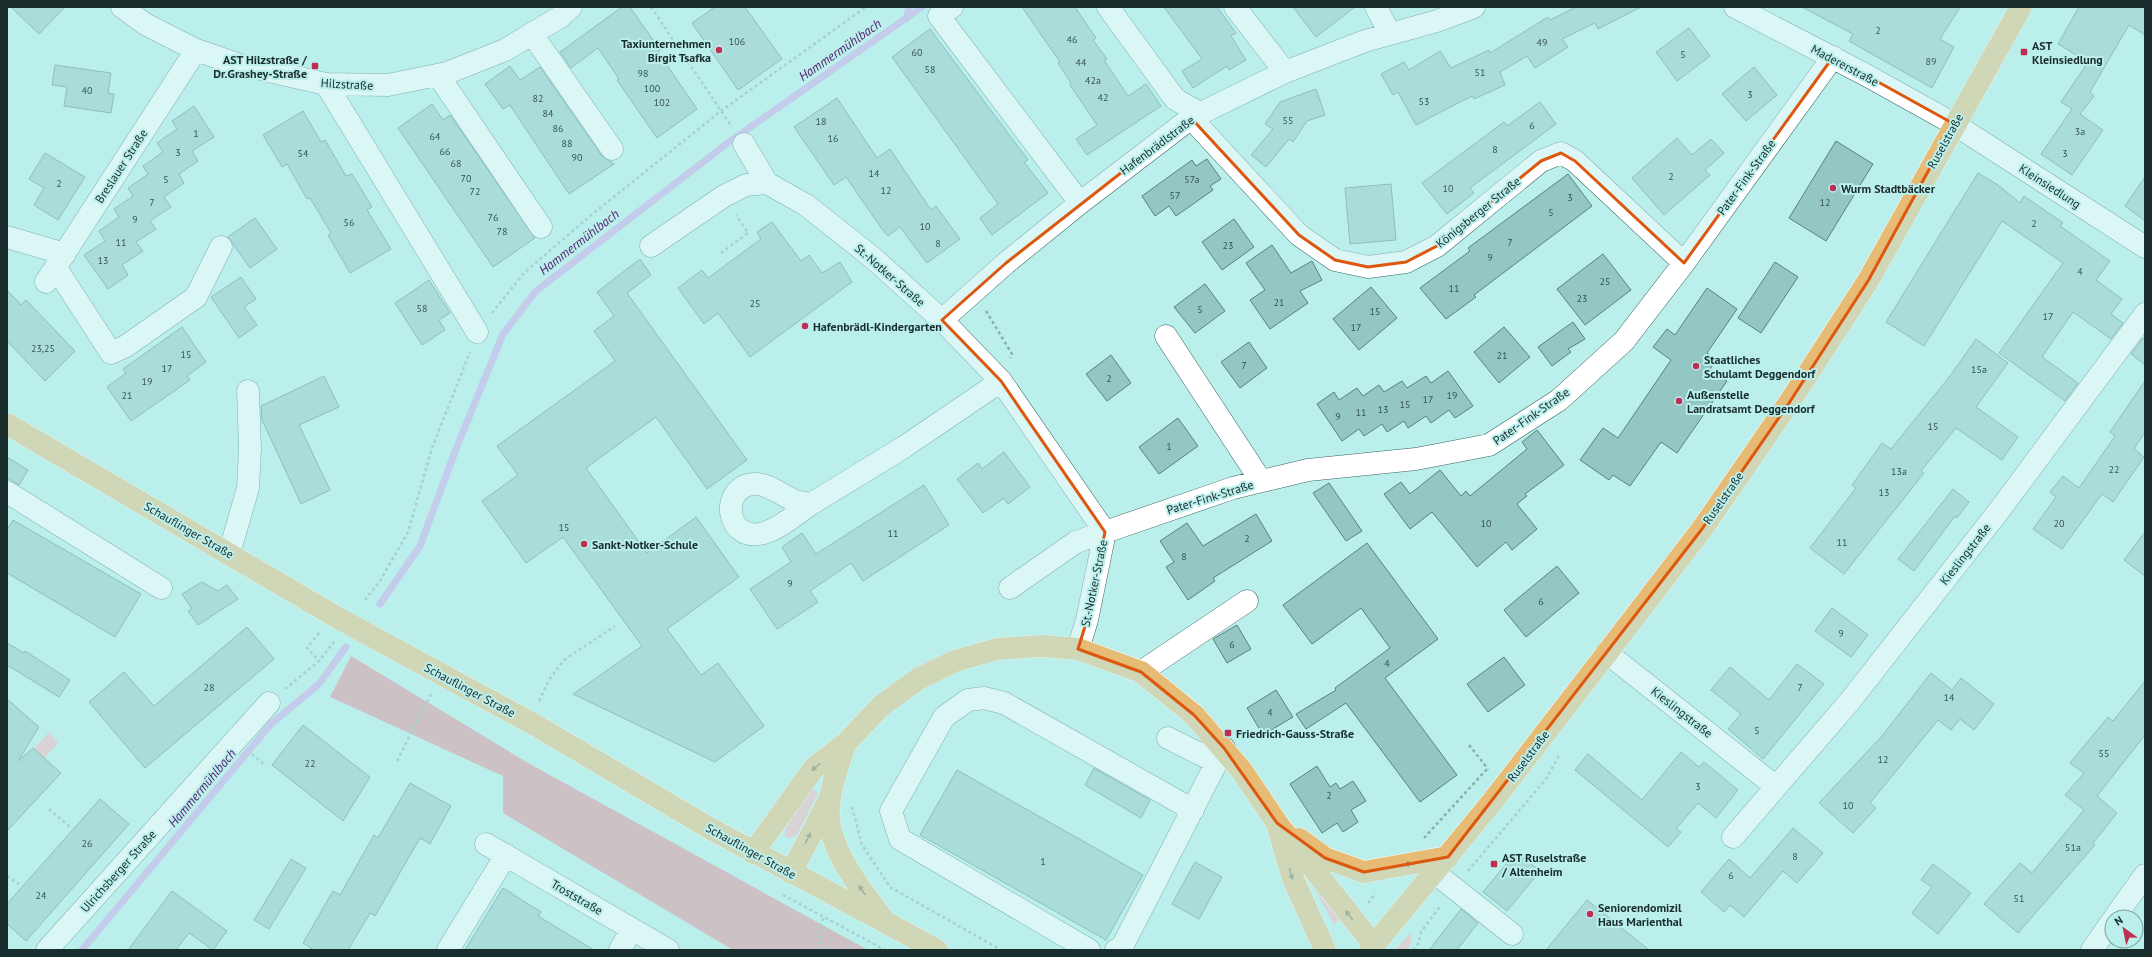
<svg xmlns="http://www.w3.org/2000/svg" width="2152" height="957" viewBox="0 0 2152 957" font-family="'PT Sans',sans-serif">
	<rect width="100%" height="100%" fill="#bbefec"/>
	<!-- green -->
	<path fill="#feb2bb" d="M49,732L58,743L7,801V779Z
		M811,789L818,793L797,835L789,839L785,836C784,817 800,803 811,789Z
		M1305,871L1344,914L1334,925Z
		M1410,933C1412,940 1412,945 1407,950H1395Z"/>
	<!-- forest -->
	<path fill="#df8a95" d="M351,656L528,763L868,950H733L503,813V776L330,697Z"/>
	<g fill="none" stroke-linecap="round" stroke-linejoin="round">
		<!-- stream -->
		<path stroke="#cca2e6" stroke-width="7" d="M906,19L909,7
			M380,604L420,546L456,449L503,334L536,291L729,142L922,7
			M82,950L271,724L319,684L346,647"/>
	</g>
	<!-- building -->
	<path fill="#94c7c4" stroke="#548482" d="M11,7H65L39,34Z
		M622,7H630L660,50L658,52L697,109L657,138L617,80L619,79L598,48L571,68L560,52Z
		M715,7H745L782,59L738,90L692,23Z
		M1022,7H1075L1096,38L1093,40L1107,59L1104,60L1128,96L1146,84L1161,106L1087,155L1076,139L1097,125L1070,85L1071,83L1058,63L1060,62Z
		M1164,7H1217L1236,33L1231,36L1246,60L1229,70L1227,66L1193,88L1182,71L1202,59Z
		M1293,7H1355L1316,37Z
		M1576,7H1641L1598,29L1595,23L1562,39L1568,47L1535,68L1527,56L1500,72L1505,85L1474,99L1473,96L1462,101L1416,125L1398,92L1393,95L1381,74L1404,62L1409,70L1440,51L1451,68L1489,50L1490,53L1548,17L1550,20Z
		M1802,7H1960L1940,39L1954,47L1932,88L1849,41L1853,34Z
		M2079,7H2145V35L2129,25L2090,92L2094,96L2080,114L2103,130L2072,175L2041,154L2072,109L2061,102L2088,62L2058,44Z
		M1689,28L1710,56L1677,81L1656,52Z
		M930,29L1028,160L1024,162L1048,193L992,235L980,218L998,204L892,57Z
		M55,65L111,73L108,93L114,94L111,113L64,106L67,87L52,85Z
		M510,66L520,80L540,67L602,156L614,164L569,194L510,105L503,109L485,84Z
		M1754,67L1777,95L1746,121L1722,94Z
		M1316,89L1325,115L1307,121L1293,142L1289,139L1266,167L1251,155L1273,129L1265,124L1280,102Z
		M837,98L877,158L890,149L931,210L936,206L960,239L927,263L900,227L888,236L882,229L846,177L834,185L794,127Z
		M1540,102L1556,124L1470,188L1474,193L1447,214L1422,183L1504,122L1507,126Z
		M432,104L443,120L450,115L535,238L493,267L398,128Z
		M194,106L214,137L192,151L198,161L179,174L184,183L164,197L171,207L150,221L156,229L136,242L143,251L122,265L128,275L108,289L84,255L105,241L99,231L119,217L114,209L133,196L128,188L148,174L143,166L163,152L157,143L177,129L172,121Z
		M303,111L321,142L325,140L346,176L352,174L372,207L367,210L391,249L350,273L328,235L331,233L310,198L307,199L287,164L282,167L263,135Z
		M1677,138L1692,155L1711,139L1724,153L1705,170L1710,175L1664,215L1632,178Z
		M1836,141L1873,164L1826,241L1789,218Z
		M45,153L85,177L58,220L34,205L44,188L29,179Z
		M1207,159L1221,179L1210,186L1213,190L1176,216L1169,206L1155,216L1142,196L1192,160L1196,166Z
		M1978,173L1998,185L2020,203L2024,196L2063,223L2060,226L2110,261L2096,280L2122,299L2111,314L2123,323L2111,339L2073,312L2042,357L2078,383L2065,401L1999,353L2063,263L2002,221L1924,346L1886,322Z
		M1568,174L1592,206L1474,295L1476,297L1446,319L1420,288L1470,251L1468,248Z
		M2145,177V221L2125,206Z
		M1391,184L1396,240L1350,244L1345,188Z
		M255,218L277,249L250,268L228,237Z
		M1234,219L1254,247L1222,270L1202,242Z
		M772,222L801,261L809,255L822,273L840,262L852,282L750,357L718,313L704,324L678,288L702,270L708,278L761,239L757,232Z
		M1272,245L1291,273L1312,261L1322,280L1300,291L1308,303L1270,329L1250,300L1265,290L1246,263Z
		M1603,254L1631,290L1585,325L1557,289Z
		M640,259L651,275L627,293L747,460L707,489L656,417L586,468L647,553L696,517L739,577L667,629L701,675L718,663L764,726L715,762L573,694L642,646L563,537L526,563L482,501L518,475L497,446L615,361L594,331L614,316L597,292Z
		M1775,262L1798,277L1761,333L1738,318Z
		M241,277L256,299L244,307L257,325L239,338L211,297Z
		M429,280L450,313L439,320L445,330L422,345L395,303Z
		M1205,284L1225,311L1195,333L1174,307Z
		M1371,287L1397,318L1359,350L1333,319Z
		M1707,288L1737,309L1707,353L1716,360L1710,369L1727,381L1677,453L1661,442L1630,486L1613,475L1609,480L1580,460L1603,428L1618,438L1671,360L1653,347L1667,329L1675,335Z
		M7,290L21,305L26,300L75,351L45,381L7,341Z
		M1573,322L1585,339L1568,349L1571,352L1552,366L1538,347Z
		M182,327L206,362L187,376L190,380L131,421L107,387L126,373L123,369Z
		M1504,327L1530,357L1499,383L1474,352Z
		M2143,338L2145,340V365L2131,354Z
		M1976,339L2008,363L1976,407L2018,437L2002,460L1956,428L1921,471L1924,473L1844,574L1810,548L1856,488L1852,485L1882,443L1891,449L1950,376Z
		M1249,342L1267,368L1240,388L1221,362Z
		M1111,355L1131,383L1107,401L1086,374Z
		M1448,371L1473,406L1455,418L1449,410L1431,423L1426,416L1408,428L1404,421L1387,432L1382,424L1364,436L1359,429L1342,441L1317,404L1334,392L1339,400L1357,388L1363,396L1379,385L1384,392L1402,381L1407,388L1426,376L1431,383Z
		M324,376L339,407L299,425L330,490L301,504L262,420L261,406Z
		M2145,381V432L2134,449L2144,457L2113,502L2102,494L2062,549L2033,529L2056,497L2050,492L2063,476L2079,488L2115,436L2110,432Z
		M1178,418L1198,446L1159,474L1139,447Z
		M1537,430L1564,465L1525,494L1527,496L1517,504L1537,529L1512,550L1506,542L1477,567L1432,512L1410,529L1384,494L1401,482L1410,494L1440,470L1461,496L1466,491L1470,496L1527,449L1522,442Z
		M1004,452L1030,487L1008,504L1004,498L983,513L957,479L978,463L982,469Z
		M7,457L28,470L19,485L7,478Z
		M1329,483L1362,531L1346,541L1313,493Z
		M924,485L949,525L863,581L851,563L810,591L818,602L777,629L750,589L791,562L782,547L802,533L816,554Z
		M1953,489L1969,502L1957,518L1955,516L1914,571L1898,559Z
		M1256,514L1272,541L1213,578L1215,581L1188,600L1166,567L1174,562L1160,541L1187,523L1203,546Z
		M13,520L141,594L115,637L7,573V530Z
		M2145,532V576L2124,560Z
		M1367,543L1438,639L1385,678L1457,775L1420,802L1346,703L1306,729L1296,714L1336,690L1335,688L1390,648L1361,608L1312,644L1283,605Z
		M1557,566L1579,593L1526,637L1504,610Z
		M202,582L218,591L227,585L238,599L198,625L188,611L192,609L182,594Z
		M1832,608L1868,635L1851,657L1815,631Z
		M1237,625L1251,649L1227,663L1213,639Z
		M247,627L274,659L145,768L89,702L124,672L154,706Z
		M7,643L24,653L25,651L70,680L59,697L7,665Z
		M1504,657L1525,685L1488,712L1467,684Z
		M1797,664L1824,684L1763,759L1728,729L1741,714L1711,690L1730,667L1769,700Z
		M1931,673L1952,690L1961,678L1994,704L1974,730L1960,719L1951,730L1938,720L1870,803L1876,808L1853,833L1819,803L1882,736Z
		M2145,681V735L2097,796L2117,813L2093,843L2095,845L2018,933L1984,904L2020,863L2032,873L2084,810L2065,795L2084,773L2070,763L2108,717L2113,721Z
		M1276,690L1293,717L1263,735L1247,708Z
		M7,699L39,727L18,761L33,748L61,773L7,831Z
		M303,725L370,777L343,821L272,765Z
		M1681,752L1699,767L1704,762L1738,790L1716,818L1698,803L1676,829L1681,832L1668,847L1575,770L1588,754L1642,800Z
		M1317,766L1330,787L1336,783L1340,789L1353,781L1366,801L1351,810L1358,822L1343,832L1337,823L1322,833L1290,784Z
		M1094,768L1150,800L1141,818L1085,785Z
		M957,770L1143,875L1106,940L920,835Z
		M410,783L451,806L430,844L420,838L375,916L370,913L348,950H314L303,943L333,891L340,895L374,835L378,838Z
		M100,799L129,824L26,941L7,924V904Z
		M1793,828L1823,853L1797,883L1783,871L1744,917L1730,905L1724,912L1701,892L1729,859L1750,878Z
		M1516,852L1540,871L1507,911L1483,892Z
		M291,859L306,868L269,929L254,920Z
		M1195,862L1222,877L1199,919L1172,904Z
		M1933,864L1971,893L1938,934L1912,913L1932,887L1921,880Z
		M503,888L541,912L538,916L594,950H465Z
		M172,891L227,931L213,950L189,933L176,950H128Z
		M1587,900L1649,950H1546Z
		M1461,909L1478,923L1457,950H1429Z"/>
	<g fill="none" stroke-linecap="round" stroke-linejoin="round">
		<defs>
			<path id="minor" d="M122,7L145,24L196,50L237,64L326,84L388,85L447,73L505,50L560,17L571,7
				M952,7L939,16L1080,203
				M1108,7L1175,99L1201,114
				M1235,7L1285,72
				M1376,7L1390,34
				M1735,7L1866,75L1954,124L2145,247
				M532,34L612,149
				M438,75L541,227
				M326,84L477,332
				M1191,118L1299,235L1335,260L1368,267L1406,262L1437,246L1541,161L1561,153L1575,161L1684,263
				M744,144L767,183
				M7,237L65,254
				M651,246L724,196L746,185L767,183L806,205L873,258L942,320L1001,381L1105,532L1087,620L1078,649
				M56,268L111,353L126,346L196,297L221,247
				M46,282L196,50
				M942,320L1006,263L1080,203L1191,118L1285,72L1365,41L1437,21L1474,7
				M1166,336L1261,481
				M7,492L161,588
				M811,504C797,513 781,528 764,533C725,544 719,486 754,484C769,483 782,496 796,501C801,503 806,503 811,504L904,447L1001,381
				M229,554L248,488L250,449L248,391
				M1010,588L1076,542L1233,488L1308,470L1416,459L1489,445L1559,400L1624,341L1684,263L1833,57
				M1607,653L1775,786
				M1141,672L1247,601
				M1168,738L1216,762
				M1733,837L1850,701L1998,512L2145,314
				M486,844L668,950
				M1435,873L1512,934
				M2115,917L2145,875
				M47,950L269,703
				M448,950L506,855
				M620,950L632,929
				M1089,950L900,839L891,811L944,717L968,700L984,698L1004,703L1193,810
				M1116,950L1122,947L1224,748
				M2092,950L2112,921"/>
			<path id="major" d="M7,424L338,618L535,725L711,829L937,950
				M846,743C838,764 827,798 829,820C833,855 863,892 883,919
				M1279,831L1293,879L1325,950
				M1299,839L1325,858L1364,872L1448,857
				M753,853L814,768L846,743L881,706L918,679L955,661L997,649L1041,646L1078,649L1141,672L1194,715L1242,771L1277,823L1374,945
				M791,873L829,800
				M1370,950L1492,802L1607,653L1702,529L1789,403L1868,281L2021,7"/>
		</defs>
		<!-- minor casing -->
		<use href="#minor" stroke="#356563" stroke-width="23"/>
		<!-- major casing -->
		<use href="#major" stroke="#fff" stroke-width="23"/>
		<!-- path -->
		<path stroke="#86afad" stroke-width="2.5" stroke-dasharray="3 3" stroke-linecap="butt" d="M651,7L732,127
			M721,253L748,233L736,215
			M986,311L1012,354L1010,358
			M492,313L524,273L590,216L721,111L866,7
			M365,600L380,581L408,532L432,448L470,352
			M319,633L307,648L319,661
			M285,689L319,661L334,642
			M539,701L549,680L564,660L615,626
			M1469,745L1488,769
			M252,754L266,766
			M397,761L431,694
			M852,807L862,845L890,887L1001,950
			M49,809L70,827
			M1424,838L1487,769
			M1468,871L1546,779L1560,754
			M7,876L19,884
			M783,895L885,950
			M1368,903L1376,893
			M823,950L819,935L823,918
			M1413,950L1418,944L1421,932L1441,905"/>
		<!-- minor -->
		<use href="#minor" stroke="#fff" stroke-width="22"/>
		<!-- major -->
		<use href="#major" stroke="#e6bb76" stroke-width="22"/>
	</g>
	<!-- one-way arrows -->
	<defs><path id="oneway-solid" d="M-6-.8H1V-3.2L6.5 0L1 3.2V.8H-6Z"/></defs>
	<g fill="#756d4d">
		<use href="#oneway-solid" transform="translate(816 767) rotate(138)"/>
		<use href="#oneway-solid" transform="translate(808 838) rotate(-63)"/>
		<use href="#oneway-solid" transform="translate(1410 864) rotate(169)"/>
		<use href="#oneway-solid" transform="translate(1291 874) rotate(74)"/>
		<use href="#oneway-solid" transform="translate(862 890) rotate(-126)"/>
		<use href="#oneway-solid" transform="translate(1349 915) rotate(-128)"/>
	</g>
	<!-- marked area -->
	<path d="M0 0H2152V957H0ZM1833,57L1954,124L1868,281L1789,403L1702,529L1448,857L1364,872L1325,858L1277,823L1224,748L1194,715L1141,672L1078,649L1087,620L1105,532L1001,381L942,320L1006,263L1191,118L1299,235L1335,260L1368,267L1406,262L1437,246L1541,161L1561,153L1575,161L1684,263Z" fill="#bbefec" fill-opacity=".55" fill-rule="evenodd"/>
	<path fill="none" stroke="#de570e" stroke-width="3" stroke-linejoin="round" d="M1833,57L1954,124L1868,281L1789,403L1702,529L1448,857L1364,872L1325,858L1277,823L1224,748L1194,715L1141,672L1078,649L1087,620L1105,532L1001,381L942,320L1006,263L1191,118L1299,235L1335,260L1368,267L1406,262L1437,246L1541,161L1561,153L1575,161L1684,263Z"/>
	<!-- markers -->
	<g fill="#be2e52" stroke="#bbefec" stroke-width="1.5">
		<circle cx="719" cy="50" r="4"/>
		<rect x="2020" y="48" width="8" height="8" rx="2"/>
		<rect x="311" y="62" width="8" height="8" rx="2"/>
		<circle cx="1833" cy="188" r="4"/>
		<circle cx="805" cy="326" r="4"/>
		<circle cx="1696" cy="366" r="4"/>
		<circle cx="1679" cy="401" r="4"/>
		<circle cx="584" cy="544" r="4"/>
		<rect x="1224" y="729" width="8" height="8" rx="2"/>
		<rect x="1490" y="860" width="8" height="8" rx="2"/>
		<circle cx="1590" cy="914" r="4"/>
	</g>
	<g text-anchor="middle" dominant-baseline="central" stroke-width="4" stroke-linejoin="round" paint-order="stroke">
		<!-- number labels -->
		<g font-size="10" fill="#385452">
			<text x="1878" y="30">2</text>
			<text x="1072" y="39">46</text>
			<text x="737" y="41">106</text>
			<text x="1542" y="42">49</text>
			<text x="917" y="52">60</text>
			<text x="1683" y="54">5</text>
			<text x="1931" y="61">89</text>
			<text x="1081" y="62">44</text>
			<text x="930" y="69">58</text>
			<text x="1480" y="72">51</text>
			<text x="643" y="73">98</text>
			<text x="1093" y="80">42a</text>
			<text x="652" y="88">100</text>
			<text x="87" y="90">40</text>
			<text x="1750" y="94">3</text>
			<text x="1103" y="97">42</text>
			<text x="538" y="98">82</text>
			<text x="1424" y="101">53</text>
			<text x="662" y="102">102</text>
			<text x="548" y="113">84</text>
			<text x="1288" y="120">55</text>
			<text x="821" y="121">18</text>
			<text x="1532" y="125">6</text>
			<text x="558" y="128">86</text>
			<text x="2080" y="131">3a</text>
			<text x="196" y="133">1</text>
			<text x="435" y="136">64</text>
			<text x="833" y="138">16</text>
			<text x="567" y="143">88</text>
			<text x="1495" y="149">8</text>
			<text x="445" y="151">66</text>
			<text x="178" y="152">3</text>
			<text x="303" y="153">54</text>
			<text x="2065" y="153">3</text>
			<text x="577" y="157">90</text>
			<text x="456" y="163">68</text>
			<text x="874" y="173">14</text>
			<text x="1671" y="176">2</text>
			<text x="466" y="178">70</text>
			<text x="166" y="179">5</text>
			<text x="1192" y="179">57a</text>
			<text x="59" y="183">2</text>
			<text x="1448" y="188">10</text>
			<text x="886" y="190">12</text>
			<text x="475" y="191">72</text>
			<text x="1175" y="195">57</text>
			<text x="1570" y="197">3</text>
			<text x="152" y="202">7</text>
			<text x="1825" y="202">12</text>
			<text x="1551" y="212">5</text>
			<text x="493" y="217">76</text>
			<text x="135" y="219">9</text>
			<text x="349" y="222">56</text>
			<text x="2034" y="223">2</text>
			<text x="925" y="226">10</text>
			<text x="502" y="231">78</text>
			<text x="121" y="242">11</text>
			<text x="1510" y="242">7</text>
			<text x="938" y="243">8</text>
			<text x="1228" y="245">23</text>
			<text x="1490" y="257">9</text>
			<text x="103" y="260">13</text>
			<text x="2080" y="271">4</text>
			<text x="1605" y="281">25</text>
			<text x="1454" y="288">11</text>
			<text x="1582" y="298">23</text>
			<text x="1279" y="302">21</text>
			<text x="755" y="303">25</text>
			<text x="422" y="308">58</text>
			<text x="1200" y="309">5</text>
			<text x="1375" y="311">15</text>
			<text x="2048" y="316">17</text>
			<text x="1356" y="327">17</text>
			<text x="43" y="348">23,25</text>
			<text x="186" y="354">15</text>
			<text x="1502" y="355">21</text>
			<text x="1244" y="365">7</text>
			<text x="167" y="368">17</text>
			<text x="1979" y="369">15a</text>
			<text x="1109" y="378">2</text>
			<text x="147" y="381">19</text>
			<text x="127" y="395">21</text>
			<text x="1452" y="395">19</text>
			<text x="1428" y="399">17</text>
			<text x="1405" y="404">15</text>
			<text x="1383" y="409">13</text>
			<text x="1361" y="412">11</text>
			<text x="1338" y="416">9</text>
			<text x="1933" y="426">15</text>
			<text x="1169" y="446">1</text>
			<text x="2114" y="469">22</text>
			<text x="1899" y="471">13a</text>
			<text x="1884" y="492">13</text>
			<text x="1486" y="523">10</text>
			<text x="2059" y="523">20</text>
			<text x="564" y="527">15</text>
			<text x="893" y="533">11</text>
			<text x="1247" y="538">2</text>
			<text x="1842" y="542">11</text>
			<text x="1184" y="556">8</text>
			<text x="790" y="583">9</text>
			<text x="1541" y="601">6</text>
			<text x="1841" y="633">9</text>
			<text x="1232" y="644">6</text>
			<text x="1387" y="663">4</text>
			<text x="209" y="687">28</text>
			<text x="1800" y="687">7</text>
			<text x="1949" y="697">14</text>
			<text x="1270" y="712">4</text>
			<text x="1757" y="730">5</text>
			<text x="2104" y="753">55</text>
			<text x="1883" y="759">12</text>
			<text x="310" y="763">22</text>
			<text x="1698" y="786">3</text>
			<text x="1329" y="795">2</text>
			<text x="1848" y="805">10</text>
			<text x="87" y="843">26</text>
			<text x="2073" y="847">51a</text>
			<text x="1795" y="856">8</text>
			<text x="1043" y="861">1</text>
			<text x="1731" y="875">6</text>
			<text x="41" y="895">24</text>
			<text x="2019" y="898">51</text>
		</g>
		<!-- poi labels -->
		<g font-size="12" font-weight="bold" fill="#192d2c" stroke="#bbefec" text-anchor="start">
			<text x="711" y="43" text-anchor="end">Taxiunternehmen<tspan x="711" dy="14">Birgit Tsafka</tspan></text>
			<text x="2032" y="45">AST<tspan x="2032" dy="14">Kleinsiedlung</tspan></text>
			<text x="307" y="59" text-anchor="end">AST Hilzstraße /<tspan x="307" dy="14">Dr.Grashey-Straße</tspan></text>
			<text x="1841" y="188">Wurm Stadtbäcker</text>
			<text x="813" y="326">Hafenbrädl-Kindergarten</text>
			<text x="1704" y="359">Staatliches<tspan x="1704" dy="14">Schulamt Deggendorf</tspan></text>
			<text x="1687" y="394">Außenstelle<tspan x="1687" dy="14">Landratsamt Deggendorf</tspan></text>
			<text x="592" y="544">Sankt-Notker-Schule</text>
			<text x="1236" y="733">Friedrich-Gauss-Straße</text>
			<text x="1502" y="857">AST Ruselstraße<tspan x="1502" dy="14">/ Altenheim</tspan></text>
			<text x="1598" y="907">Seniorendomizil<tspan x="1598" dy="14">Haus Marienthal</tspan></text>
		</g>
		<!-- street labels -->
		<g font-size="12" fill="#192d2c" stroke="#bbefec">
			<text transform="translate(1845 65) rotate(28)">Madererstraße</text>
			<text transform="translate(347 84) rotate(3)">Hilzstraße</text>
			<text transform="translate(1945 141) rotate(-61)">Ruselstraße</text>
			<text transform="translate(1157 145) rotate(-37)">Hafenbrädlstraße</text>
			<text transform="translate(121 166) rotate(-57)">Breslauer Straße</text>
			<text transform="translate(1746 177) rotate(-54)">Pater-Fink-Straße</text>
			<text transform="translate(2050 186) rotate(33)">Kleinsiedlung</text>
			<text transform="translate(1478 212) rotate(-39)">Königsberger Straße</text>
			<text transform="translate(890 275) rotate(41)">St.-Notker-Straße</text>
			<text transform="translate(1531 416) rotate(-35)">Pater-Fink-Straße</text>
			<text transform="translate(1210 497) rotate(-17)">Pater-Fink-Straße</text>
			<text transform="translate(1723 498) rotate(-55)">Ruselstraße</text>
			<text transform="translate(189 530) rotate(30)">Schauflinger Straße</text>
			<text transform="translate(1965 554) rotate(-52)">Kieslingstraße</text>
			<text transform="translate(1094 583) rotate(-78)">St.-Notker-Straße</text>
			<text transform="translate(470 690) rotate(28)">Schauflinger Straße</text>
			<text transform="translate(1682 712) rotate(38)">Kieslingstraße</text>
			<text transform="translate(1528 756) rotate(-53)">Ruselstraße</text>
			<text transform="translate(751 851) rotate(29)">Schauflinger Straße</text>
			<text transform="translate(118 871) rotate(-48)">Ulrichsberger Straße</text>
			<text transform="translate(577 897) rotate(30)">Troststraße</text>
		</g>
		<!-- water labels -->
		<g font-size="13" font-style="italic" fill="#54206e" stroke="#bbefec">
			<text transform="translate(840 50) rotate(-35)">Hammermühlbach</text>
			<text transform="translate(579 242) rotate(-38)">Hammermühlbach</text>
			<text transform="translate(202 788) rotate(-50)">Hammermühlbach</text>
		</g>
	</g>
	<!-- border -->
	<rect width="2152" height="957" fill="none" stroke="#192d2c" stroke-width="16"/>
	<!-- north arrow -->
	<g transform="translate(2124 929) rotate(327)"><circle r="19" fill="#bbefec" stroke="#7aa19f"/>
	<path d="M0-3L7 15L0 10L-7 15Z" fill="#be2e52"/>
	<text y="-6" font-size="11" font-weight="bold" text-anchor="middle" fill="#192d2c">N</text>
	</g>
</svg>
